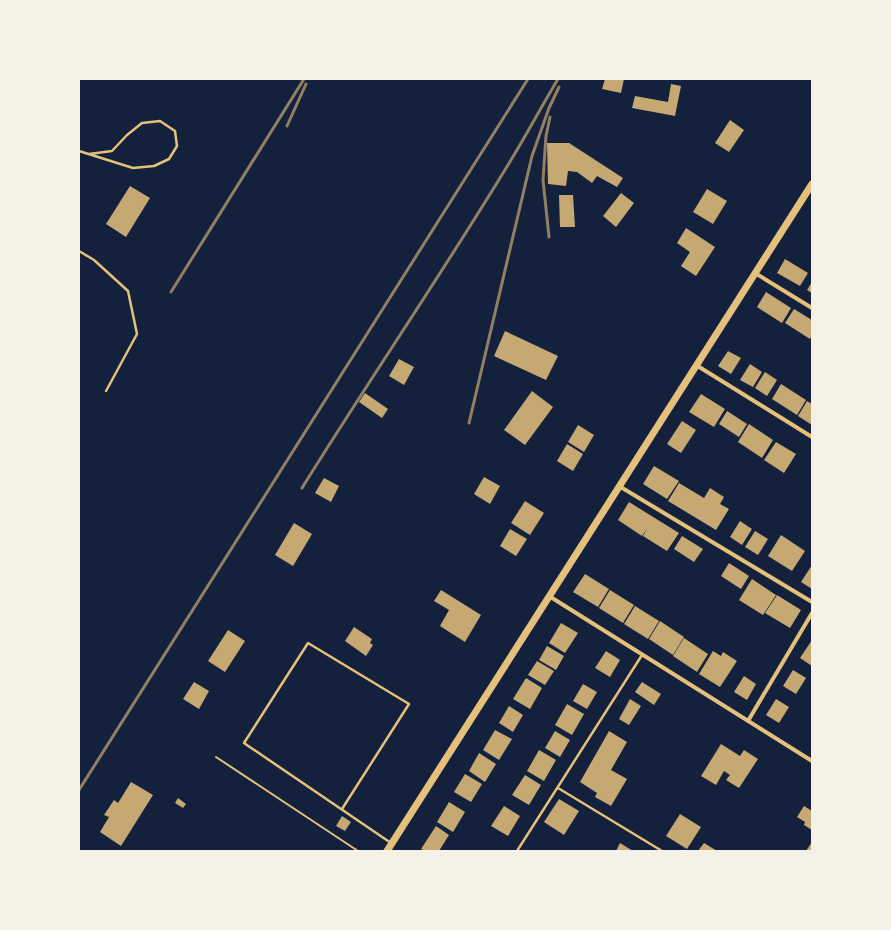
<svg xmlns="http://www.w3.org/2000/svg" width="891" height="930" viewBox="0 0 891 930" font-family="'DM Sans',sans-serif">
	<rect width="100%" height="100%" fill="#14213d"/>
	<!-- building -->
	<path fill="#c6a872" d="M605,79H624L621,93L602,89Z
		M671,84L681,86L675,116L632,108L635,96L668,102Z
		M730,120L744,130L729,152L715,143Z
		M547,143H569L623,178L617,187L597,176L592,183L577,172L568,171L566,186L548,184Z
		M130,186L150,198L126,237L106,224Z
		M707,189L727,201L713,224L693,212Z
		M621,193L634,203L616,227L603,216Z
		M559,195H573L575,227H560Z
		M686,228L715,247L696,276L681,266L690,252L677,243Z
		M785,259L808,273L800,286L777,273Z
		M812,282V293L807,290Z
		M766,292L791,308L782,323L757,307Z
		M794,309L812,320V335L810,339L785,323Z
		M505,331L558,356L546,380L494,356Z
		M728,351L741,358L731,374L718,366Z
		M399,359L414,367L404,385L389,376Z
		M750,364L762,372L753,387L740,380Z
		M765,372L777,380L767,396L755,388Z
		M781,384L806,400L797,415L772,399Z
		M532,391L553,407L525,445L504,430Z
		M365,393L388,409L382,418L359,402Z
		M701,394L725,409L714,427L689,412Z
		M807,401L812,404V425L798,416Z
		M727,411L747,424L739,437L719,424Z
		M682,421L696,430L681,453L667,444Z
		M749,424L773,440L762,458L738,442Z
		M578,425L594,435L584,452L568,442Z
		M776,442L796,454L784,473L764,460Z
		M567,444L583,454L573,471L557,461Z
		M654,466L679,481L667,499L643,484Z
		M484,477L500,486L490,504L474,494Z
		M324,478L339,486L331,502L315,493Z
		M679,483L704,498L710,488L724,497L720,504L729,509L716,530L668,501Z
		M525,501L544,513L530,535L511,523Z
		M629,502L679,533L667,551L643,536L647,529L642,536L618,520Z
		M740,521L752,529L742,545L730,537Z
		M294,523L312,534L293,566L275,555Z
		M510,529L527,539L516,556L500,546Z
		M755,531L768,539L758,555L745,547Z
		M781,535L805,551L792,571L768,556Z
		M682,536L703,549L694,562L674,549Z
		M729,563L749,576L741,589L721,576Z
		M812,565V589L801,582Z
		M585,574L609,589L598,607L573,592Z
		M752,579L776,595L763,615L739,600Z
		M441,590L481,615L465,642L440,626L449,610L434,601Z
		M610,590L634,605L623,623L599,608Z
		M777,595L801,610L790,628L765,613Z
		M635,606L659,621L648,639L624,624Z
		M660,621L684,637L673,655L649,639Z
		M561,623L578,633L565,653L549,643Z
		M354,627L372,639L370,643L373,645L366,656L345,641Z
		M228,630L245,641L225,672L208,661Z
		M684,638L708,654L697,672L673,656Z
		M812,640V666L800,658Z
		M547,646L564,656L556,670L539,660Z
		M606,651L620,660L610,677L595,668Z
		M713,651L721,656L723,652L737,661L720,687L699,674Z
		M537,661L554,671L545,685L528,675Z
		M793,670L806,678L796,694L783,686Z
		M744,676L756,684L747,700L734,692Z
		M526,678L542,688L530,709L513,699Z
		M194,682L209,691L199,709L183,699Z
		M642,682L661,694L654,705L635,692Z
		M583,684L597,692L587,709L573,701Z
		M630,699L641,706L629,725L619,719Z
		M776,699L789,707L779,723L766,715Z
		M567,704L584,714L572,735L555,725Z
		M509,706L523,715L513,732L499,723Z
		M495,730L512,739L499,760L483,750Z
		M555,731L570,740L560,757L545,748Z
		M609,731L627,742L611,770L627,779L611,806L595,797L597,793L580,782Z
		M721,744L740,756L744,750L758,759L739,788L726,780L730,775L724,771L716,785L701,776Z
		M539,750L556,760L544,781L527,771Z
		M479,753L496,764L485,782L469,771Z
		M465,774L482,784L471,802L454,792Z
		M525,775L541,785L529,805L512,795Z
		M131,782L153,795L121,846L100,832L109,817L104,815L114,800L118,803Z
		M178,798L186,804L183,808L175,803Z
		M559,799L579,811L564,835L544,822Z
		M449,802L465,812L453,832L437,822Z
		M504,806L520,816L508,836L491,826Z
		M804,806L812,811V830L804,825L805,822L797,817Z
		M680,814L701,827L687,849L666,836Z
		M342,816L351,822L345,831L336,826Z
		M436,826L449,835L439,851H425L421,849Z
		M812,842V851H806Z
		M620,843L633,851H616Z
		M704,843L717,851H698Z"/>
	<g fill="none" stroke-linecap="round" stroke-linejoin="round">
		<!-- path -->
		<path stroke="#e5c07b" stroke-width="2" d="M216,757L358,851"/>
		<!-- service -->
		<path stroke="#e5c07b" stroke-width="2.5" d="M79,151L133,168L154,166L169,159L177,146L175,131L160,121L142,123L127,135L112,151L89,154
			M79,251L94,260L128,291L137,334L106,391
			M558,788L662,851
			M342,809L409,704L308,643L244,743L391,843
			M517,851L642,655"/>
		<!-- minor -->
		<path stroke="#e5c07b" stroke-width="4" d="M755,273L812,308
			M696,365L812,437
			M619,486L812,602
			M549,596L812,761
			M748,721L812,613"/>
		<!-- tertiary -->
		<path stroke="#e5c07b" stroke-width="7" d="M387,851L812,184"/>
		<!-- rail -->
		<path stroke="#918062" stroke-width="3" d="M287,126L306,84
			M549,237L543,180L546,136L550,117
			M171,292L304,79
			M469,423L532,156L549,108L559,87
			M302,488C371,377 446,268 514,155C529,130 543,104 558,79
			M79,790L528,79"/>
	</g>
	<!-- border -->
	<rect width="891" height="930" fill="none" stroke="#f6f1e7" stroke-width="160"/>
</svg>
